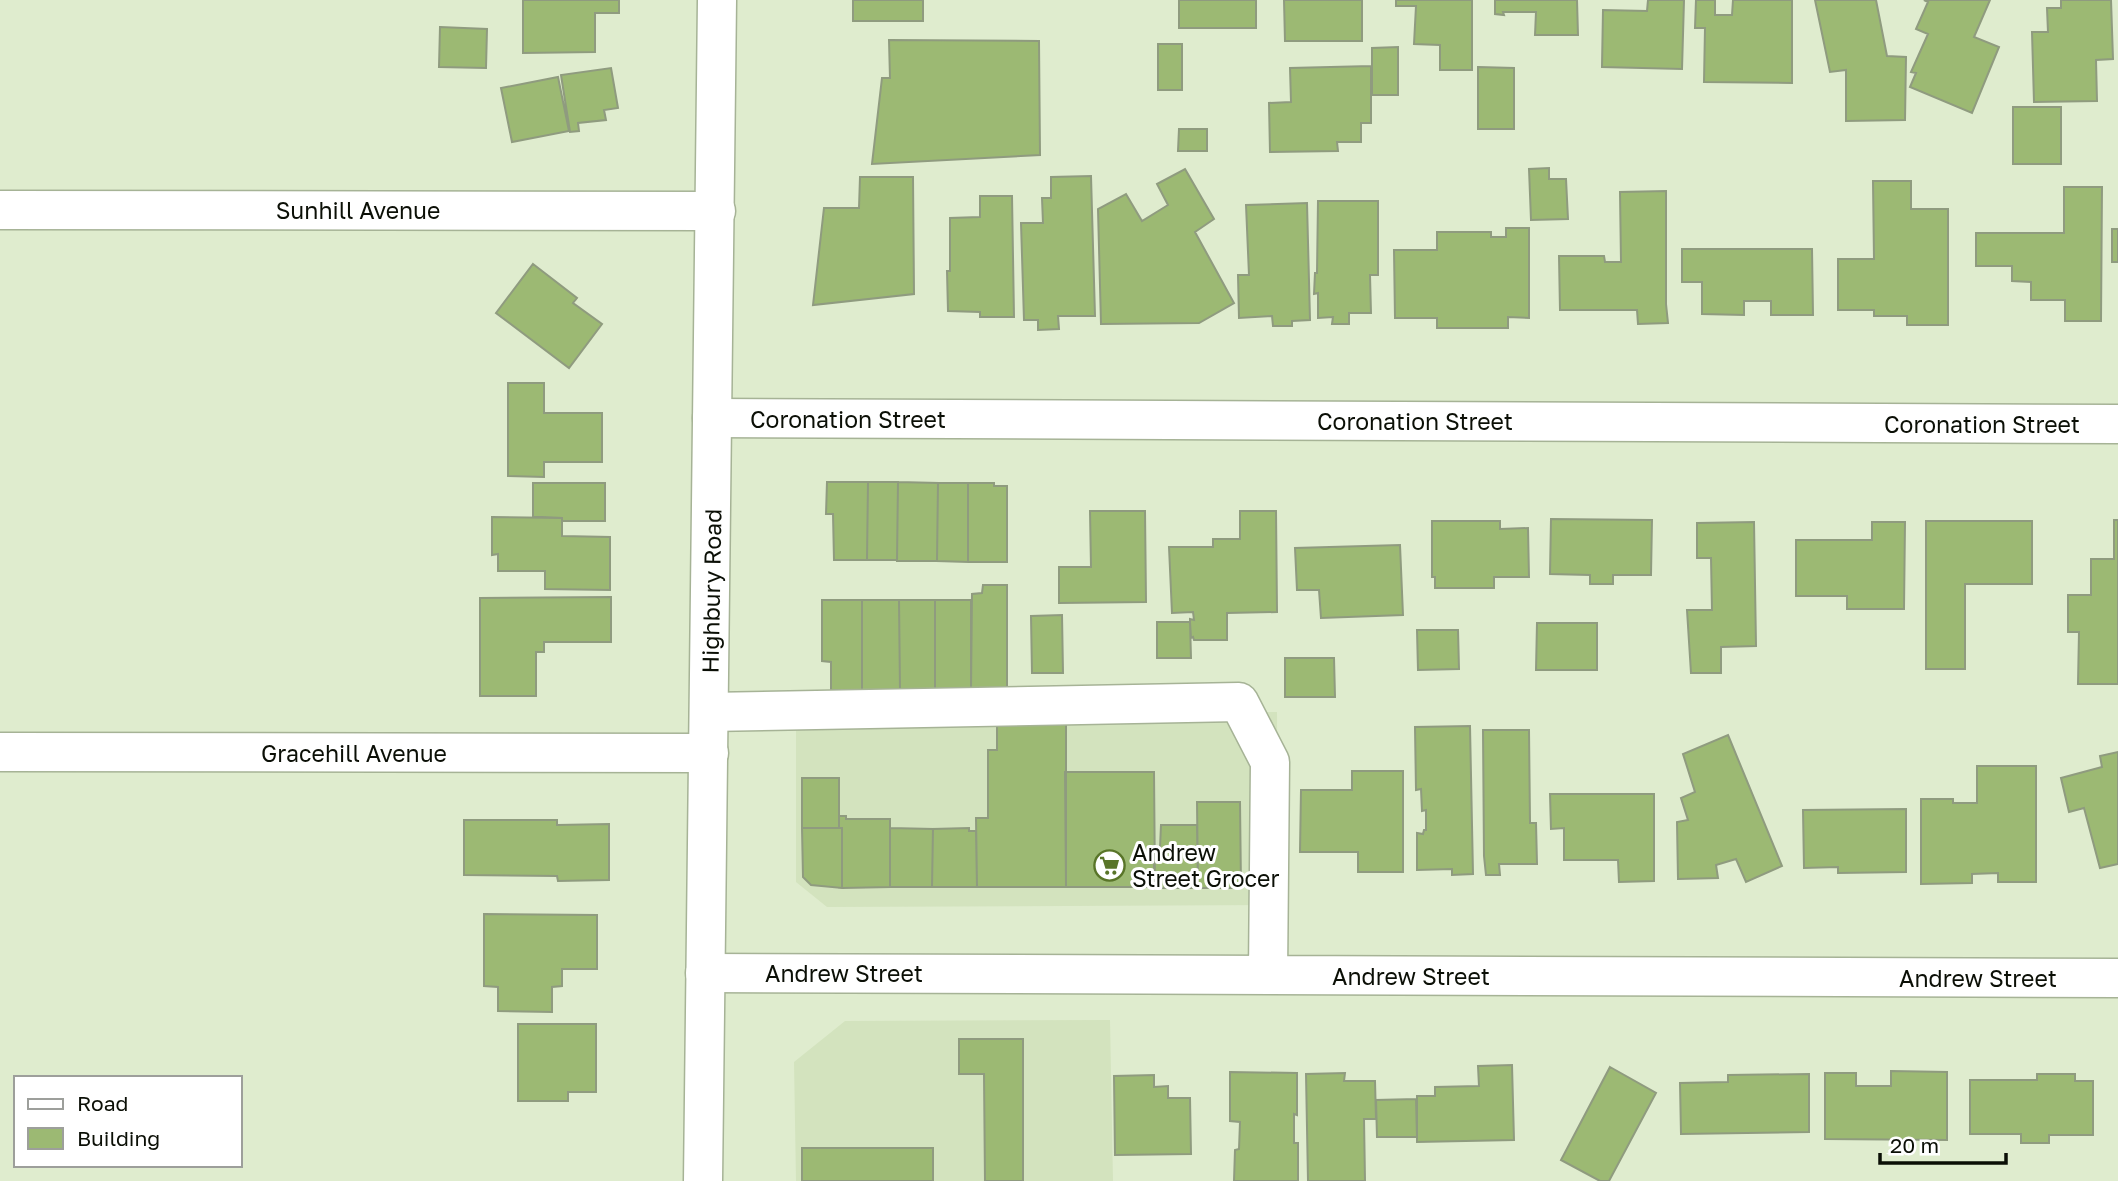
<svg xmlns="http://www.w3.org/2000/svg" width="2118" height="1181" viewBox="0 0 2118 1181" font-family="'Golos Text',sans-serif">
	<rect width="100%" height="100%" fill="#dfecce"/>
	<!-- built -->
	<path fill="#d3e3be" d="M1277,712L1278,905L827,907L796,882V717Z
		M1110,1020L1113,1181H796L794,1062L845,1021Z"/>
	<!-- building -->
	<path fill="#9cb973" stroke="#8f9b7f" stroke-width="2" d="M523,0H619V13H595V52L523,53Z
		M853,0H923V21H853Z
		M1179,0H1256V28H1179Z
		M1284,0H1362V41H1285Z
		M1396,0H1472V70H1440V45L1414,44L1416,6H1396Z
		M1495,0H1577L1578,35H1535L1536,12H1503L1504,15L1495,14Z
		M1648,0H1684L1682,69L1602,67L1603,10L1647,11Z
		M1696,0H1715V15H1732L1733,0H1792V83L1704,82L1705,28H1695Z
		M1815,0H1876L1887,56L1906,57L1905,120L1846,121V70L1830,72Z
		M1924,0H1990L1974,37L1999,47L1972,113L1910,87L1916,73L1911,72L1928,34L1916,29L1928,2Z
		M2061,0H2111L2113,59L2096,60L2097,101L2034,102L2032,32H2048L2047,8H2061Z
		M440,27L487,29L486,68L439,67Z
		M889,40L1039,41L1040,155L872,164L882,78H890Z
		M1158,44H1182V90H1158Z
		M1398,47V95H1372V48Z
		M1371,66V123H1361V142H1337L1338,151L1270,152L1269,103L1291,102L1290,68Z
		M1478,67L1514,68V129H1478Z
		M611,68L618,108L604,110L606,120L578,123L579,131L570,132L561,75Z
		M558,77L569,131L512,142L501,88Z
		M2013,107H2061V164H2013Z
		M1179,129H1207V151H1178Z
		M1549,168V179H1566L1568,219L1531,220L1529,169Z
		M1185,169L1214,219L1195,232L1234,303L1199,323L1101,324L1098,209L1126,194L1142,221L1168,205L1157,184Z
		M1091,176L1095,316H1058L1059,329L1038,330V320H1024L1021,223H1043L1042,198H1051V177Z
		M860,177H913L914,294L813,305L824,208H859Z
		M1873,181H1911V209H1948V325H1907V316H1874V310H1838V259H1874Z
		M2064,187H2102L2101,321H2065V300H2031V282L2012,281V266H1976V233H2064Z
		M1666,191V304L1668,323L1638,324L1637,310H1560L1559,256H1604L1605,262H1621L1620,192Z
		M980,196H1012L1014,317H980V312L948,311L947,271H950V218L980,217Z
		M1318,201H1378V275H1370L1371,313H1349V324H1332L1333,317L1318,318V293L1314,294L1315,273H1317Z
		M1307,203L1310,320L1292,321V326H1273L1272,316L1239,318L1238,275H1249L1246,205Z
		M1506,228H1529V318L1508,317V328H1437V318H1395L1394,250H1437V232H1491V237H1506Z
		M2112,229H2118V262H2112Z
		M1682,249H1812L1813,315H1771V301H1744V315L1702,314V282H1682Z
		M533,264L577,298L573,303L602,324L569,368L496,313Z
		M508,383H544V413H602V462H544V477L508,476Z
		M827,482H868L867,560H834L833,514H826Z
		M868,482H898L897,560H867Z
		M898,482L938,483L937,561H897Z
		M533,483H605V521H562V518L533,517Z
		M938,483H968V562L937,561Z
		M968,483H994V486H1007V562H968Z
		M1090,511H1145L1146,602L1059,603V567H1091Z
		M1240,511H1276L1277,612L1227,613V640H1194L1193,637L1191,638L1190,622V619L1194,620L1193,612L1172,613L1169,547H1213V539H1240Z
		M492,517L562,518V536L610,537V590L545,589V571H498V554L492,555Z
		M1551,519L1652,520L1651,575H1613V584H1590V575L1550,574Z
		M2114,520H2118V684H2078L2079,632H2068V595H2091V559H2114Z
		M1432,521H1500V529L1528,528L1529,577H1494V588H1435V577H1432Z
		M1926,521H2032V584H1965V669H1926Z
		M1754,522L1756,646L1721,647V673H1691L1687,610H1712L1711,558H1697V523Z
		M1872,522H1905L1904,609H1847V596H1796V540H1872Z
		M1400,545L1403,615L1321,618L1319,590H1297L1295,548Z
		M983,585H1007V690H971L972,594L982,593Z
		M611,597V642H544V652H536V696H480V598Z
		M822,600H862V690H831V662L822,661Z
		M862,600H899L900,690H862Z
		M899,600H935V690H900Z
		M935,600H971V690H935Z
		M1062,615L1063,673H1032L1031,616Z
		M1157,622H1190L1191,658H1157Z
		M1537,623H1597V670H1536Z
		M1417,630H1458L1459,669L1418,670Z
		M1285,658H1334L1335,697H1285Z
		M1066,719V887H977L976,818H988V750H997V720Z
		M1470,726L1473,874L1452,875V869L1417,870V833L1423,834L1424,830H1426V810L1422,811L1421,789L1416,790L1415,727Z
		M1483,730H1529L1530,823H1536L1537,864H1499L1500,875H1486L1484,856Z
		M1728,735L1782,866L1746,882L1736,859L1716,865L1718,878L1678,879L1677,822L1688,820L1681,798L1695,792L1683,754Z
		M2118,752V864L2100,868L2084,808L2069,812L2061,778L2102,767L2100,756Z
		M1977,766H2036V882H1998V873L1972,874V883L1921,884V799H1953V803H1977Z
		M1352,771H1403V872H1358V852H1300L1301,790H1352Z
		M1065,772H1154L1155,887H1066Z
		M802,778H839V828H802Z
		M1550,794H1654V881L1619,882L1618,860H1564V828L1551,829Z
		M1197,802H1240L1241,888H1198Z
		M1906,809V872L1838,873V867L1804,868L1803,810Z
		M839,816H846V819H890V887L842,888V828H839Z
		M464,820H557V825L609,824V880L558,881L557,876L464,875Z
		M1161,825H1197L1198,888H1154V849L1160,848Z
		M802,828H842V888L811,885L803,877Z
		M890,828L933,829L932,887H890Z
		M969,828V831H976L977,887H932L933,829Z
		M484,914L597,915V969H562V986L552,987V1012L498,1011V987L484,986Z
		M518,1024H596V1092H568V1101H518Z
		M959,1039H1023V1181H985L984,1074H959Z
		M1512,1065L1514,1140L1417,1142V1096H1435V1087L1479,1086L1478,1066Z
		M1610,1067L1656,1093L1609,1181H1600L1561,1160Z
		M1891,1071L1947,1072V1140L1825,1139V1073H1856V1086H1891Z
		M1230,1072L1297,1073V1115L1294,1114V1143H1298V1181H1234L1235,1150L1239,1149L1240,1122L1230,1121Z
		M1345,1073L1344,1081H1375L1376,1119H1364L1365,1181H1308L1306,1074Z
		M1809,1074V1132L1681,1134L1680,1083L1728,1082V1075Z
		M2037,1074H2075V1081H2093V1135H2049V1143H2021V1134H1970V1080H2037Z
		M1154,1075V1087L1168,1086V1098H1190L1191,1154L1115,1155L1114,1076Z
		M1416,1099L1417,1137H1377L1376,1100Z
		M802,1148H933V1181H802Z"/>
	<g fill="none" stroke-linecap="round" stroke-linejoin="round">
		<defs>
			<path id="minor" d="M0,210L716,211
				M712,418L2118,424
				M709,712L1239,702L1270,762L1268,975
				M0,752L709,753
				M705,973L2118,978"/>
			<path id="major" d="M703,1181L717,0"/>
		</defs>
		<!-- minor casing -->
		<use href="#minor" stroke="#a6b396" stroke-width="41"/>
		<!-- major casing -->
		<use href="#major" stroke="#a6b396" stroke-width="41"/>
		<!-- minor -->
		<use href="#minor" stroke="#fff" stroke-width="38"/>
		<!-- major -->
		<use href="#major" stroke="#fff" stroke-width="38"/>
	</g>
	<!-- icons -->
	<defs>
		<symbol id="supermarket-ring" viewBox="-11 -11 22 22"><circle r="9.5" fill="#fff" stroke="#597529" stroke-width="1.5"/><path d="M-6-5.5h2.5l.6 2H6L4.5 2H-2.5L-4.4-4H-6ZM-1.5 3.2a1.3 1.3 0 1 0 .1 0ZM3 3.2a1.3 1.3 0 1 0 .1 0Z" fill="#597529"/></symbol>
	</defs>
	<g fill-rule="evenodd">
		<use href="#supermarket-ring" x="1092" y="848" width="35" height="35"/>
	</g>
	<g text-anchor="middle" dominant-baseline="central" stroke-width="6" stroke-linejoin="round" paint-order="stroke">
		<!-- street labels -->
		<g font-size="23" fill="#0b0f06" stroke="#fff">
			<text x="358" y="210">Sunhill Avenue</text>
			<text x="848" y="419">Coronation Street</text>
			<text x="1415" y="421">Coronation Street</text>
			<text x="1982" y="424">Coronation Street</text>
			<text transform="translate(711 591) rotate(-89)">Highbury Road</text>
			<text x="354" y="753">Gracehill Avenue</text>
			<text x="844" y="973">Andrew Street</text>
			<text x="1411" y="976">Andrew Street</text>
			<text x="1978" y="978">Andrew Street</text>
		</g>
		<!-- poi labels -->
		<g font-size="23" fill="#0b0f06" stroke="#fff" text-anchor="start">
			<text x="1132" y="852">Andrew<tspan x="1132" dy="26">Street Grocer</tspan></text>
		</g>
	</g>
	<!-- legend -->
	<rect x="14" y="1076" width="228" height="91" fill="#ffffff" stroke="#9d9f9b" stroke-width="2"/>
	<rect x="28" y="1099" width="35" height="10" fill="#ffffff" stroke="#9d9f9b" stroke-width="2"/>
	<text x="77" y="1111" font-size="21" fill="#0b0f06">Road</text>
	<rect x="28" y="1128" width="35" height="21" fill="#9cb973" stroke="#9d9f9b" stroke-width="2"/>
	<text x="77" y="1146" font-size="21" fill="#0b0f06">Building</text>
	<!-- scale -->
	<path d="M1880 1153v10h126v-10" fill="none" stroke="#0b0f06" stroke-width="3.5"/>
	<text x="1890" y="1153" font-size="21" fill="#0b0f06" stroke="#ffffff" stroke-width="5" paint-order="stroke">20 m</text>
</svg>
